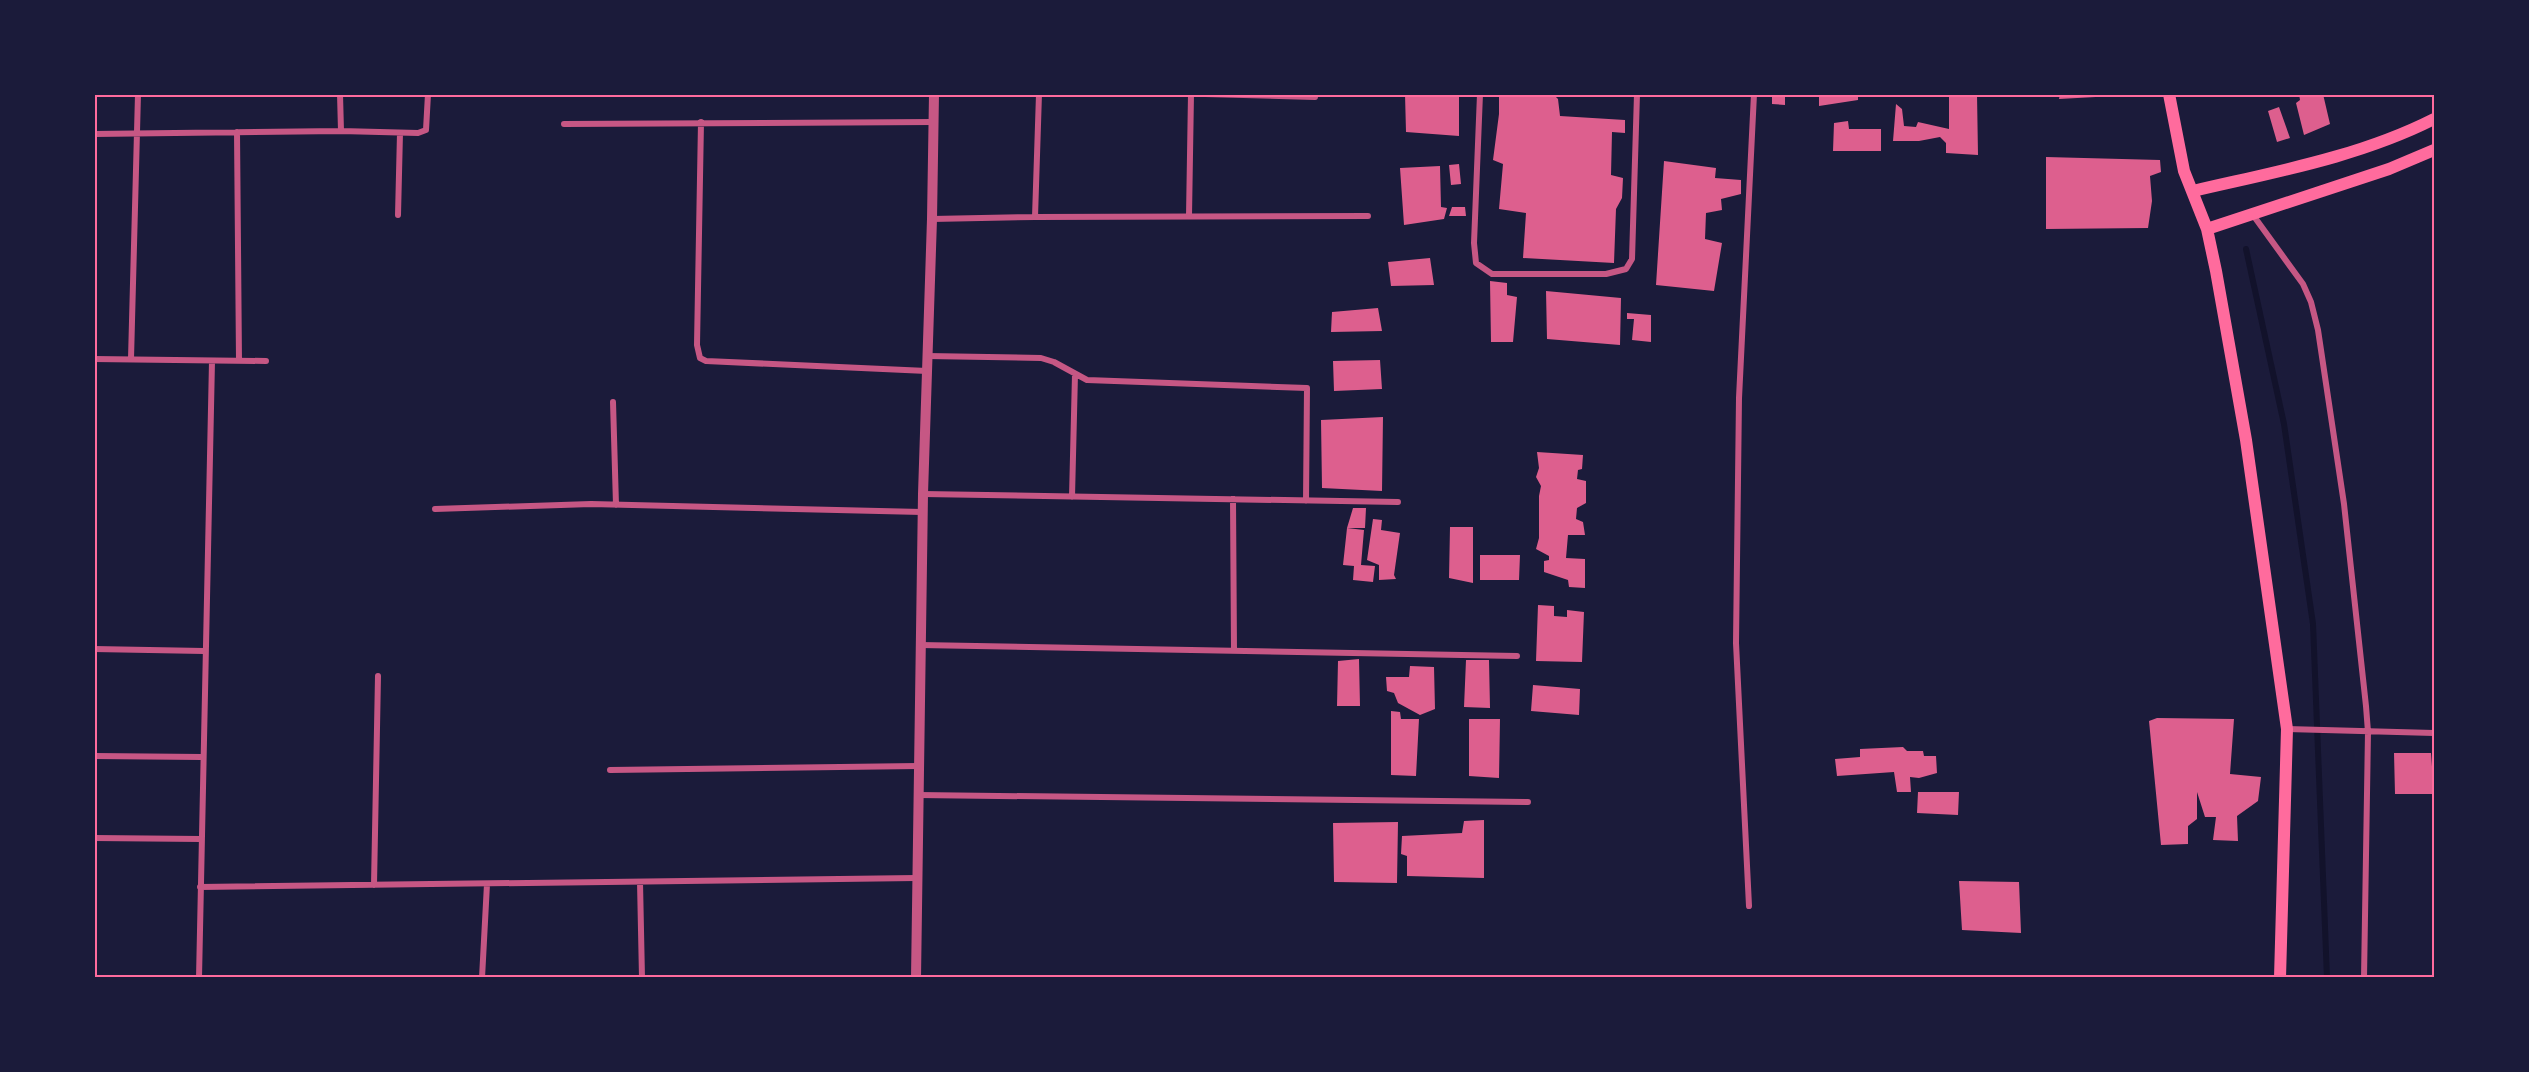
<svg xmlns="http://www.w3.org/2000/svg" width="2529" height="1072" viewBox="0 0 2529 1072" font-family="'Source Serif 4',serif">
	<rect width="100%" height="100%" fill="#1b1b3a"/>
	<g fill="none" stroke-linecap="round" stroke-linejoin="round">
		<!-- stream -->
		<path stroke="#12122b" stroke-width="6" d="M2246,249L2284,424L2313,624L2327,978"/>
	</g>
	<!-- building -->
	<path fill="#dd5f8e" d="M1405,94H1459V136L1406,132Z
		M1499,94H1553L1558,99L1560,116L1625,120V133L1612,132L1611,175L1623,178L1622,198L1616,209L1614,263L1523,258L1526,213L1499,209L1503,164L1493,160L1499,114Z
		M1772,94H1785V105L1772,104Z
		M1819,94H1858V100L1819,106Z
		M1949,94H1977L1978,155L1946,153V143L1940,137L1919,141H1893L1896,104L1902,109L1904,126L1916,127L1918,122L1949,129Z
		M2060,94H2114V96L2059,99Z
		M2299,94H2323L2330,124L2304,135L2296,103L2300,100Z
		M2279,107L2290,138L2277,142L2268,111Z
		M1848,121L1849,129H1881V151H1833L1834,123Z
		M2046,157L2160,160L2161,172L2150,176L2152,201L2148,228L2046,229Z
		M1664,161L1716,168L1715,178L1741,180V194L1721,199L1722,210L1706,213L1705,239L1722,243L1714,291L1656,285Z
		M1459,164L1461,184L1451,185L1449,165Z
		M1440,166L1441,207L1447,208L1444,219L1404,225L1400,168Z
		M1452,207H1465L1466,216H1449Z
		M1430,258L1434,285L1391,286L1388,262Z
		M1490,281L1507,283V295L1517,297L1513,342H1491Z
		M1546,291L1621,298L1620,345L1547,339Z
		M1378,308L1382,331L1331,332L1332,312Z
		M1627,313L1651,315V342L1632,340L1634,319H1627Z
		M1380,360L1382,389L1334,391L1333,361Z
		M1383,417L1382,491L1322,488L1321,420Z
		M1537,452L1583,455L1582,469L1578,470L1577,479L1586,481V503L1577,508L1576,519L1583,522L1585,535H1568L1566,558L1585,559V588L1569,587L1568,580L1544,572V561L1549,560V556L1536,549L1539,538V496L1541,486L1536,477L1539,468Z
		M1353,508H1366L1365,528H1347L1364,530L1361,565L1375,566L1373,582L1353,580L1354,566L1343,565L1347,528Z
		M1373,519L1382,520L1381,530L1400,533L1394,575L1396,579L1379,580V565L1367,560Z
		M1450,527H1473V583L1449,578Z
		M1480,555H1520L1519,580H1480Z
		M1538,605L1554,606V616L1567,617V610L1584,612L1582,662L1536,661Z
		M1359,659L1360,706H1337L1338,661Z
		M1466,660H1489L1490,708L1464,707Z
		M1410,666L1434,667L1435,709L1420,715L1398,703L1394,693L1387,691L1386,677H1409Z
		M1533,685L1580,689L1579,715L1531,711Z
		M1391,711L1400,712L1401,719H1419L1416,776L1391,775Z
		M2157,718L2234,719L2230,774L2261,777L2258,801L2237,816L2238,841L2213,840L2216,817H2205L2197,792V819L2188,826V844L2161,845L2149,721Z
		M1469,719H1500L1499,778L1469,776Z
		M1903,747L1907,751H1923L1924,756H1936L1937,773L1919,778L1910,777L1911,792H1897L1894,772L1837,776L1835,759L1860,757V749Z
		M2394,753H2431L2434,794H2395Z
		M1918,792H1959L1958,815L1917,813Z
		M1484,820V878L1407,876V856L1401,854L1402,836L1462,833L1464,821Z
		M1398,822L1397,883L1334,882L1333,823Z
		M1959,881L2019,882L2021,933L1962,930Z"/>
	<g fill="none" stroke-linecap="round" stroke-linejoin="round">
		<!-- minor -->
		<path stroke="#c65784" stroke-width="6" d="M340,94L341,131
			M1205,94L1315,97
			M1480,94L1474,243L1476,263L1492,274H1606L1626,269L1632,259L1637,94
			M701,122L697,345L700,358L706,361L927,371
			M564,124L933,122
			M237,132L239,361
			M94,134L341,131L418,133L426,130L428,94
			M398,215L400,133
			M2253,215L2303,284L2311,302L2318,330L2344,504L2366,706L2368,732L2364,978
			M1189,216L1191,94
			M1035,217L1039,94
			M932,219L1035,217L1368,216
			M927,356L1041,358L1054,362L1087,380L1307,388L1306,501
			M94,359L266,361
			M131,359L138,94
			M613,402L616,505
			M923,494L1398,502
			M1072,497L1075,374
			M1233,499L1234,651
			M435,509L591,504L922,512
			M920,645L1517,656
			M94,649L204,651
			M2287,729L2434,733
			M94,756L202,757
			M610,770L918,766
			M918,795L1528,802
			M94,838L201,839
			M640,882L642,978
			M374,885L378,676
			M200,887L916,878
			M1749,906L1736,643L1739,398L1754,94
			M199,978L212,361
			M482,978L487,884"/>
		<!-- tertiary -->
		<path stroke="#c65784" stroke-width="10" d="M916,978L923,494L932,219L934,94"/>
		<!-- secondary -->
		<path stroke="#ff6b9d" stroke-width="12" d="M2169,94L2184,171L2207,229L2216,271L2246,440L2287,729L2280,978
			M2193,191C2274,172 2359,157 2434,119
			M2207,229L2389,169L2434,150"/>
	</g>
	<!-- border -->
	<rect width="2529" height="1072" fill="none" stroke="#1b1b3a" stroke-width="192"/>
	<rect x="96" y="96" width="2337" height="880" fill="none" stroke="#ff6b9d" stroke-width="2"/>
</svg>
